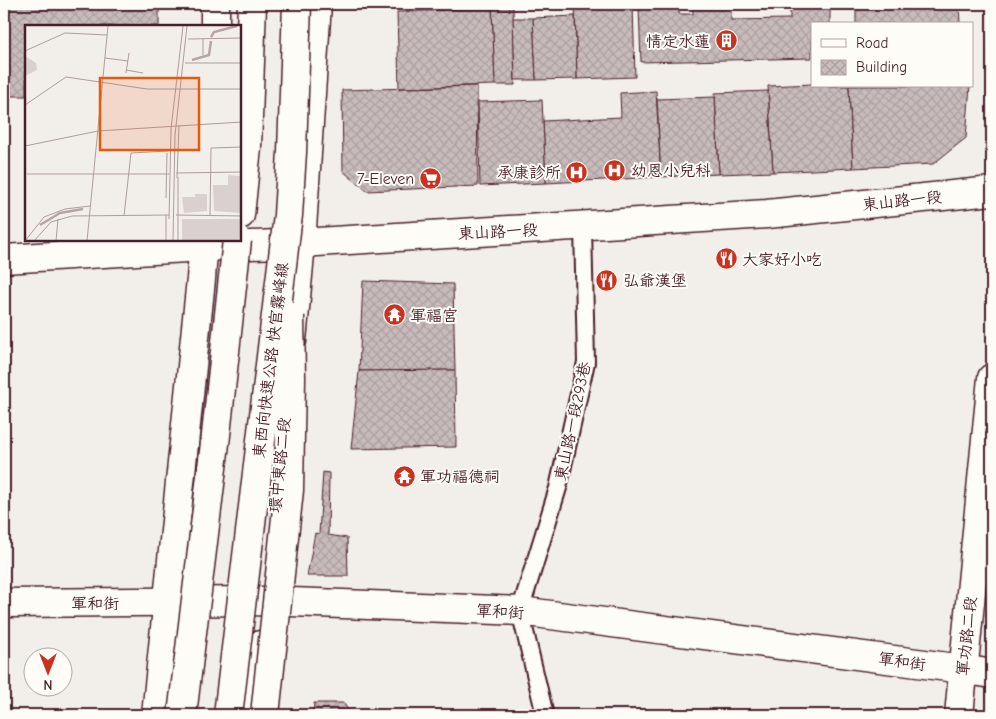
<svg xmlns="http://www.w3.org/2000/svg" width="996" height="719" font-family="'Comic Neue','LXGW WenKai TC',sans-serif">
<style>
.building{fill:url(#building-cross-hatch);stroke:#4a1f2b}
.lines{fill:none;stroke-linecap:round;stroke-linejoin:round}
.lane-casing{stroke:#4a1f2b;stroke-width:20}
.street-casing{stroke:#4a1f2b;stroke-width:31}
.secondary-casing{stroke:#4a1f2b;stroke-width:31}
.highway-casing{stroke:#4a1f2b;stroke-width:31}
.lane{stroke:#fdfcf7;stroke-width:16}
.street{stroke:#fdfcf7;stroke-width:28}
.secondary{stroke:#fdfcf7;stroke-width:28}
.highway{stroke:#fdfcf7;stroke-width:28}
.highway-bridge-casing{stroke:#4a1f2b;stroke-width:31;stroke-linecap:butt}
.highway-bridge{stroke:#fdfcf7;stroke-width:28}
.labels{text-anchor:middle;stroke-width:4;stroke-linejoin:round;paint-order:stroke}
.poi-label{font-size:16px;fill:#4a1f2b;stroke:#fdfcf7;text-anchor:start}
.street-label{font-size:16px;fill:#4a1f2b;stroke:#fdfcf7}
.inset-river{fill:none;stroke:#b7a5a6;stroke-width:2.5}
.inset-road{fill:none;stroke:#af9c9e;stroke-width:1}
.view{fill:#e8590c;fill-opacity:0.15;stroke:#e8590c;stroke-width:2.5}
.inset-edge{fill:none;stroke:#4a1f2b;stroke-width:2.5}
</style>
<defs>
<pattern id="building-cross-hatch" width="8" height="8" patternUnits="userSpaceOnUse" patternTransform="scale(1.25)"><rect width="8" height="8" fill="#c8bbbb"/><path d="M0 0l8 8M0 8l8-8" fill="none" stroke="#ada0a1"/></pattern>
</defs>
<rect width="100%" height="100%" fill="#f2efeb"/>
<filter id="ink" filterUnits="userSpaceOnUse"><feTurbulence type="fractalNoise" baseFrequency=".02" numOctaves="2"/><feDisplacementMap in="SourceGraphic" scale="10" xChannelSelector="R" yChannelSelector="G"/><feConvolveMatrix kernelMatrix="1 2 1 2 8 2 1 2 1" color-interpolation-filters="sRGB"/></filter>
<g filter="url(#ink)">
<g class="building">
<polygon points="4,4 159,4 159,26 26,26 26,96 4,96"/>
<polygon points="575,4 633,4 635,77 577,79"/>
<polygon points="790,4 830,4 830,24 812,24 812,58 641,62 639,8 679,7 679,14 693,14 693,7 731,6 731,20 790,19"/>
<polygon points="856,4 959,4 960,24 856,24"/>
<polygon points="513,7 515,85 495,85 492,8"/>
<polygon points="492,8 495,85 399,88 397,12"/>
<polygon points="575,16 577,79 536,80 533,18"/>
<polygon points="513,18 533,18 536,80 515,80"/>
<polygon points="812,84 812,86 849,86 853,168 773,172 768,86"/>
<polygon points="477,86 478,186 367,191 343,171 342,90"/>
<polygon points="849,86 970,86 966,138 933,164 853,168"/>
<polygon points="656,91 661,177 546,183 543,121 621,117 620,93"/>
<polygon points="768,91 773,172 719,174 715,93"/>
<polygon points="715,97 719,174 661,177 657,99"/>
<polygon points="542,100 546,183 480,186 478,102"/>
<polygon points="363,281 453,284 455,370 359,371"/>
<polygon points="455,370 456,447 351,449 359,371"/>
<polygon points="323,472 329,473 328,535 347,538 348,576 307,576 315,533 319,534"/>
<polygon points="314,703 344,703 350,715 313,715"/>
</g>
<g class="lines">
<defs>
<polyline id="lane" points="545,715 520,611 558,488 586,362 583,226"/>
<g id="street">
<polyline points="215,26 215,4"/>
<polyline points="292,341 301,243 317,4"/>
<polyline points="4,603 266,601 520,611 963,669 992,674"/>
<polyline points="156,715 201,279 204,240"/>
<polyline points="250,715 260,645"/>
</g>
<g id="secondary">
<polyline points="4,259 203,247 301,243 767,214 992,191"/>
<polyline points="959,715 992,378"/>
</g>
<polyline id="highway" points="240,215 247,147 252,4"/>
</defs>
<use href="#lane" class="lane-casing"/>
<use href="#street" class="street-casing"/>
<use href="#secondary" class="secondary-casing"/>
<use href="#highway" class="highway-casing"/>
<use href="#lane" class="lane"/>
<use href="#street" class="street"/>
<use href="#secondary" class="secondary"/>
<use href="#highway" class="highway"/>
<defs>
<g id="highway-bridge">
<polyline points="182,715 216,435 237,240"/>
<polyline points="228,715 288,215 292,152 297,4"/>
<polyline points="265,715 289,490 291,378 290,316"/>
</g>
</defs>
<use href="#highway-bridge" class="highway-bridge-casing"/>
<use href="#highway-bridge" class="highway-bridge"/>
</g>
</g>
<defs>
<symbol id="building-disc" viewBox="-11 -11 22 22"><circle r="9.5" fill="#c8321e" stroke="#fdfcf7"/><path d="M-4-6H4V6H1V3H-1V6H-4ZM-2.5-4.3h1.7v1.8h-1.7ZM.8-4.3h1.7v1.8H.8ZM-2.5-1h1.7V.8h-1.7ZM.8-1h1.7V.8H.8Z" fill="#fff"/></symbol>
<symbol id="hospital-disc" viewBox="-11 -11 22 22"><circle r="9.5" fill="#c8321e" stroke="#fdfcf7"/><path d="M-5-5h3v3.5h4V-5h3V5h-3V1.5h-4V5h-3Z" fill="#fff"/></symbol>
<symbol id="supermarket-disc" viewBox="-11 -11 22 22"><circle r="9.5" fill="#c8321e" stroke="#fdfcf7"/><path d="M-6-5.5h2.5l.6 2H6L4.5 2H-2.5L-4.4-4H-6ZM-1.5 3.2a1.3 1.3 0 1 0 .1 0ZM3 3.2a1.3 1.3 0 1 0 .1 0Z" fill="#fff"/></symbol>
<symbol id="restaurant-disc" viewBox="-11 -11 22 22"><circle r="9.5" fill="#c8321e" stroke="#fdfcf7"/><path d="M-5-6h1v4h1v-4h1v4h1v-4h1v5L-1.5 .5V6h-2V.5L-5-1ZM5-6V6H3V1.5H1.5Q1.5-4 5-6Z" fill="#fff"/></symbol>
<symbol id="temple-disc" viewBox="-11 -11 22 22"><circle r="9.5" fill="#c8321e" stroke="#fdfcf7"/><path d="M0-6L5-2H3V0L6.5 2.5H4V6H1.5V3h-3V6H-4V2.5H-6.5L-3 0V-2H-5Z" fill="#fff"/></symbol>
</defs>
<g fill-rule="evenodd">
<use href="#building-disc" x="714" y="28" width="25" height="25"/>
<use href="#hospital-disc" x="602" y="158" width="25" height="25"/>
<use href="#hospital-disc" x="564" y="160" width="25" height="25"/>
<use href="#supermarket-disc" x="418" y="166" width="25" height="25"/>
<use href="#restaurant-disc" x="714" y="246" width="25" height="25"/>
<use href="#restaurant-disc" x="594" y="268" width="25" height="25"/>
<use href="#temple-disc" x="382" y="302" width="25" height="25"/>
<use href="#temple-disc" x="392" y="464" width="25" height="25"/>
</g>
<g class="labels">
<g class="poi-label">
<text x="710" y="47" text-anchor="end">情定水蓮</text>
<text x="631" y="176">幼恩小兒科</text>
<text x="561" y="178" text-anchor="end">承康診所</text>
<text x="414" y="184" text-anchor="end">7-Eleven</text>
<text x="742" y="265">大家好小吃</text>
<text x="623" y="286">弘爺漢堡</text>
<text x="410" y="321">軍福宮</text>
<text x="420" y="482">軍功福德祠</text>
</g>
<g class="street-label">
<text transform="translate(902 200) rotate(-6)" y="6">東山路一段</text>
<text transform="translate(498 231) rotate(-3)" y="6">東山路一段</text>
<text transform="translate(270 360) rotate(-83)" y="6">東西向快速公路 快官霧峰線</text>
<text transform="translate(572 421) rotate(-78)" y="6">東山路一段293巷</text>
<text transform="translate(279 465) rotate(-84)" y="6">環中東路二段</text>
<text x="95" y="609">軍和街</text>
<text transform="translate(500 611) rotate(3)" y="6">軍和街</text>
<text transform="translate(966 636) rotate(-84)" y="6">軍功路二段</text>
<text transform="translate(902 661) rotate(8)" y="6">軍和街</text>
</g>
</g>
<g transform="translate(25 25)">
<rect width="216" height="216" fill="#f2efeb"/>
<path d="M 203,150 L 216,151 L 215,188 L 189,186 L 188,160 L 203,160 ZM 170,169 L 182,169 L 182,186 L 159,188 L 157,172 L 170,172 Z" fill="#d9d0cf"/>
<path d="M 0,31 L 11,38 L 12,45 L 0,51 ZM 157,194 L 216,194 L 215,216 L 157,216 Z" fill="#d9d0cf"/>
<path class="inset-river" d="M 186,12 L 189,7 L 212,1M 167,35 L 184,30 L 186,16M 15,200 L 35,188 L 58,184"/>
<path class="inset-road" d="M 163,14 L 217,13M 0,26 L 40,8 L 82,10M 178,30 L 178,14M 80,33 L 103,36M 160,38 L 217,38M 101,45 L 118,48M 101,48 L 104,28M 0,80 L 41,52 L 122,64 L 217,64M 0,121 L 73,106 L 217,97M 151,148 L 217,147M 2,149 L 144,149M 153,152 L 153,216M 152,153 L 154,100M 141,173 L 142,128M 151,190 L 217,191M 99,191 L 106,128 L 143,126M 185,191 L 186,123 L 217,122M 144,194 L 146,104 L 158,1M 0,216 L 19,192 L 40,184 L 65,181M 9,216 L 26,197 L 47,191 L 144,190M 31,216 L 33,194M 62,216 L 83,1M 141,216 L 141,190M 148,216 L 150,110 L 162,1"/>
<path class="view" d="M 75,53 L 174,53 L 174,125 L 75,125 Z"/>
<rect width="216" height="216" class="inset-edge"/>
</g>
<rect width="996" height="719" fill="none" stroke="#fdfcf7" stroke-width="20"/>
<rect x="10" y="10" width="976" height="699" fill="none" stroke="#4a1f2b" stroke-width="2" filter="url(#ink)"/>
<rect x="811" y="22" width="162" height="65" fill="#fdfcf7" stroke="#b5a4a5"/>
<rect x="821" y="39" width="25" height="8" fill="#fdfcf7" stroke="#b5a4a5"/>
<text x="856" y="48" font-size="15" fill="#4a1f2b">Road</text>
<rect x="821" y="60" width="25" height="15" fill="url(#building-cross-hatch)" stroke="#b5a4a5"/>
<text x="856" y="72" font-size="15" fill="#4a1f2b">Building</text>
<g transform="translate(48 672) rotate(180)"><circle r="24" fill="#fdfcf7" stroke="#b5a4a5"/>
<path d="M0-4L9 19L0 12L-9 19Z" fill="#c8321e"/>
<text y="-8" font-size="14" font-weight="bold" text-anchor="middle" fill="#4a1f2b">N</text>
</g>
</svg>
